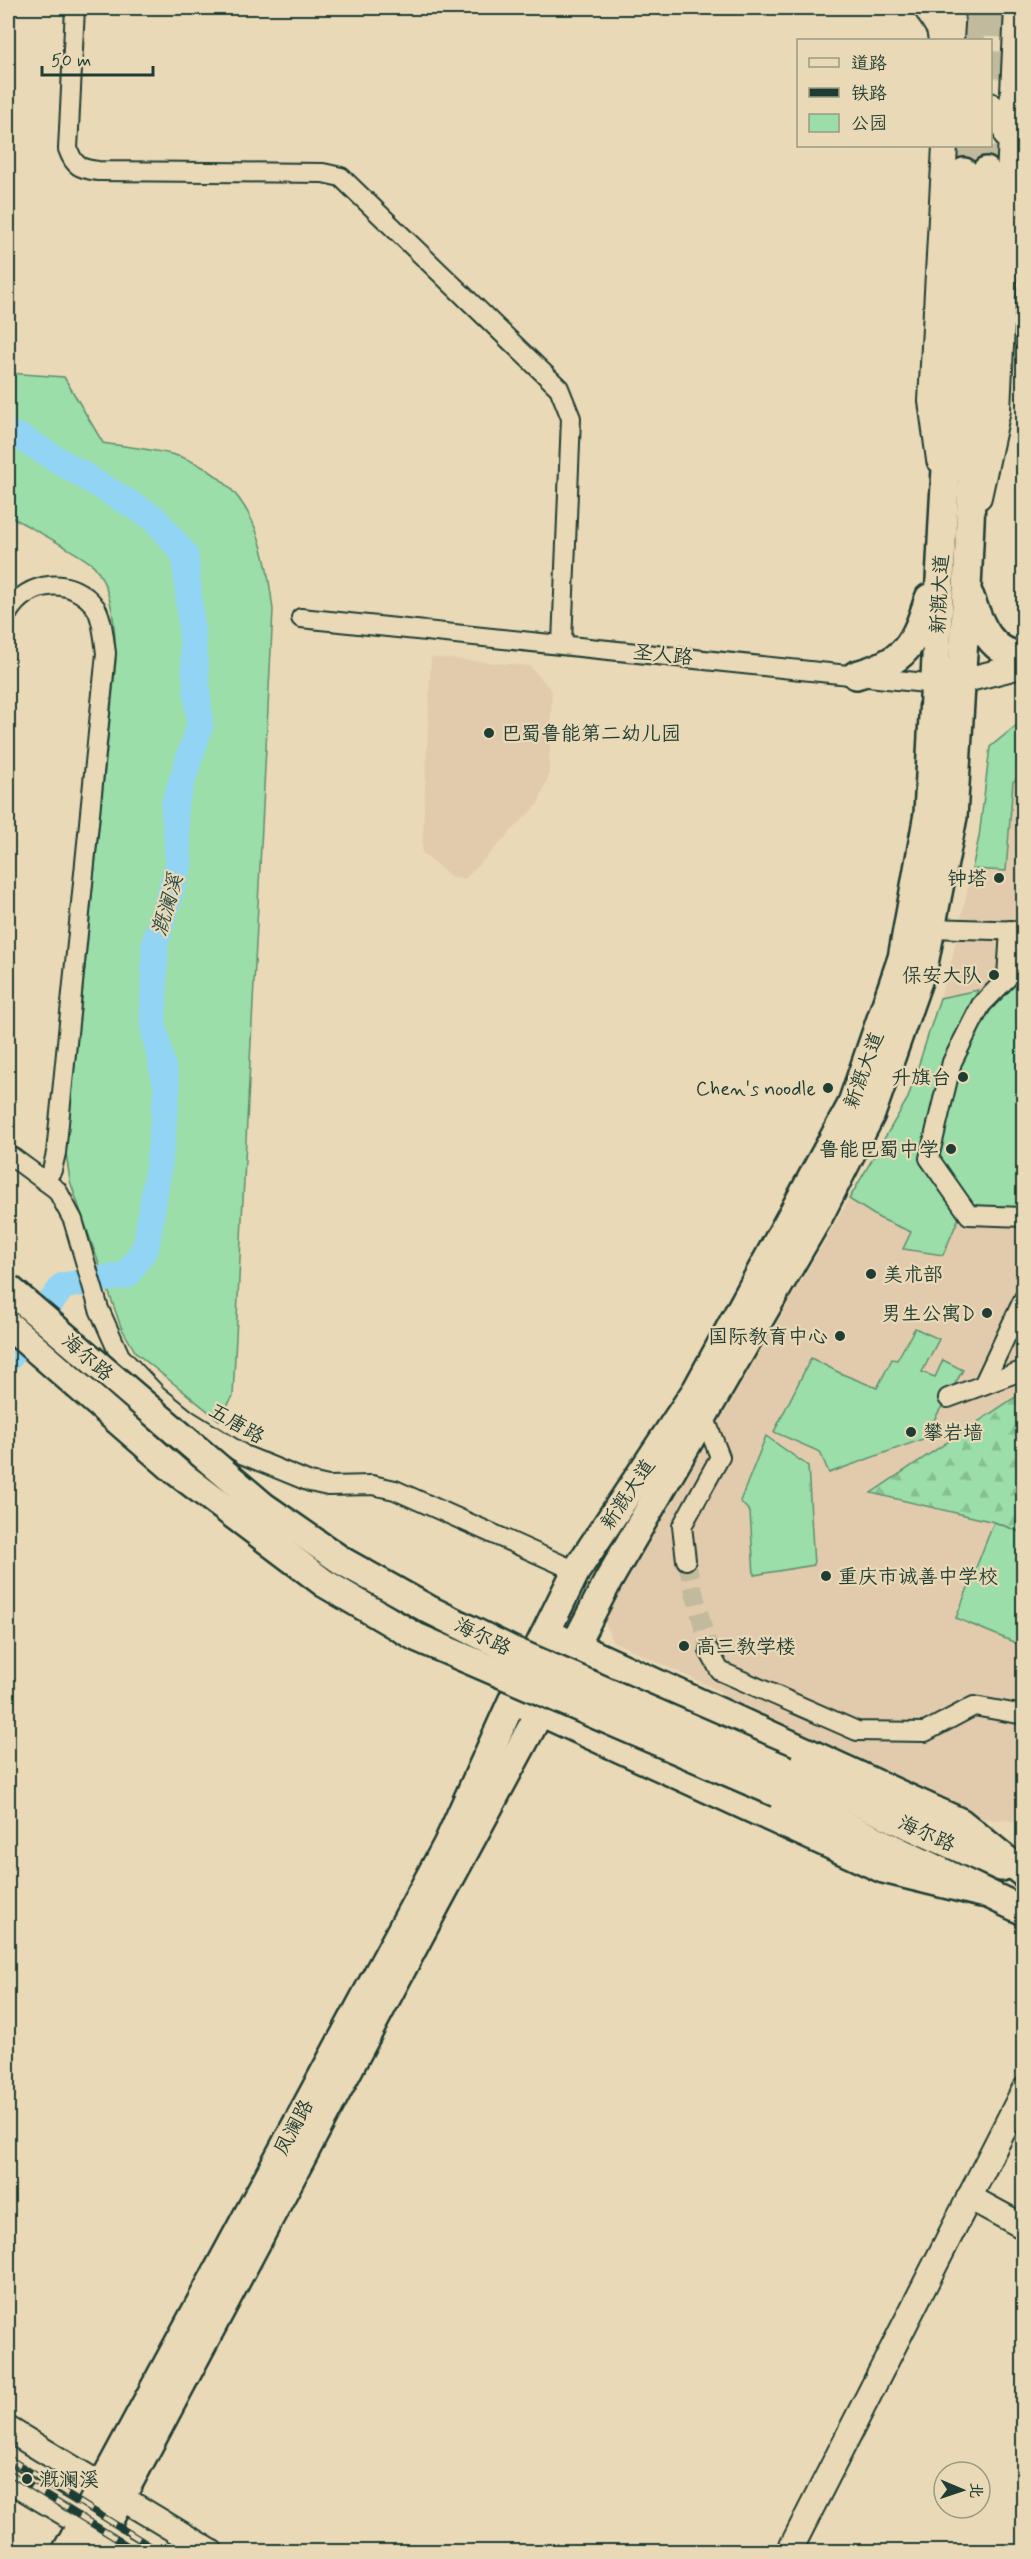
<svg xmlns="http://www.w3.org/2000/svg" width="1031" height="2559" font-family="Mynerve,'LXGW WenKai TC',sans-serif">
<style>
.built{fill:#e2cbac}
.forest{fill:url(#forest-firs);stroke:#5d8e6e;stroke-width:1.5}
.park{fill:#9bdea9;stroke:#5d8e6e;stroke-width:1.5}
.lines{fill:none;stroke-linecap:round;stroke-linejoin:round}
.river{stroke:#92d4f3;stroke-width:27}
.street-tunnel{stroke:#c1ba9c;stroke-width:18;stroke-dasharray:18 9;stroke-linecap:butt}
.primary-tunnel{stroke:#c1ba9c;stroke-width:27;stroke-dasharray:27 14;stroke-linecap:butt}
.street-casing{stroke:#1f3d34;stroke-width:22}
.secondary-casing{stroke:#1f3d34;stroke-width:28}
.primary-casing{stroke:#1f3d34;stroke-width:32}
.street{stroke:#ead9b6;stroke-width:18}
.secondary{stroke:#ead9b6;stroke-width:24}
.primary{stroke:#ead9b6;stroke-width:27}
.rail-casing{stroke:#1f3d34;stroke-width:7}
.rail{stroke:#ead9b6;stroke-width:4.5;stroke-dasharray:14;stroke-linecap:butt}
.primary-bridge-casing{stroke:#1f3d34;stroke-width:32;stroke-linecap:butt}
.primary-bridge{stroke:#ead9b6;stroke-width:27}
.poi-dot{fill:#1f3d34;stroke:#ead9b6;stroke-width:2}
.labels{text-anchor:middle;stroke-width:4.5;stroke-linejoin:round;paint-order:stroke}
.street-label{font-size:20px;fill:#1f3d34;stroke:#ead9b6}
.poi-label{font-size:20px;fill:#1f3d34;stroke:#ead9b6;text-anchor:end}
.water-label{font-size:21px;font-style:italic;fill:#2a4c47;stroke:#ead9b6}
</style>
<defs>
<pattern id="forest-firs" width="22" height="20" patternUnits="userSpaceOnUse" patternTransform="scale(1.5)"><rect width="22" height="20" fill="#9bdea9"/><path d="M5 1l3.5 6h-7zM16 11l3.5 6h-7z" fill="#85bf92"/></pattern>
</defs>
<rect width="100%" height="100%" fill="#ead9b6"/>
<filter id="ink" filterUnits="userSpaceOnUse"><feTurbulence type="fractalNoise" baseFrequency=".0167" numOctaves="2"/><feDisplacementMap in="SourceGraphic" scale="12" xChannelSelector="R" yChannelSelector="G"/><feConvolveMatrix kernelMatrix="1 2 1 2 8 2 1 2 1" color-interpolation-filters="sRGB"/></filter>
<g filter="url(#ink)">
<g class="built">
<polygon points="431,657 530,666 552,691 549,775 538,804 465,879 452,877 422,853"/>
<polygon points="1023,720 1023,1392 872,1493 994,1522 1023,1533 1023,1822 965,1817 748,1718 719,1691 612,1641 604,1619 908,1098 952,959 979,837 990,747"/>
</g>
<polygon class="forest" points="1023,1392 1023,1533 994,1522 871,1493"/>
<g class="park">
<path d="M 8,373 L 64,377 L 103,443 C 126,447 163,450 184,458 C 253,485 265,544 273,610 L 233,1396 L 219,1420 L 136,1353 L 121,1327 L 70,1181 L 66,1153 L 116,660 C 115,630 114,593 95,567 C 87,557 23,524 8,515 Z"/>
<polygon points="1023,720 1023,774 1013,782 1006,871 972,869 979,837 990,747"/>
<polygon points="1023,973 1023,1208 971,1208 940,1159 940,1135 954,1065 973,1035 999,999"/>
<polygon points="978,990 945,1062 920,1163 960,1215 943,1255 903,1249 911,1232 879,1218 849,1199 908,1098 940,998"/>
<polygon points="915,1328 939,1339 922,1372 935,1377 943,1360 963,1370 923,1439 829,1473 820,1452 774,1432 811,1358 842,1374 877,1388 892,1359 897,1360"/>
<polygon points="766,1436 808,1466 814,1565 754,1575 750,1512 740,1501"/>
<polygon points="994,1522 1023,1533 1023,1646 956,1618"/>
</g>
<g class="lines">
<polyline class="river" points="8,433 23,439 154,518 185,555 200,725 174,806 179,863 155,944 153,1025 167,1088 159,1164 146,1247 127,1275 63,1286 8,1359"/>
<polyline class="street-tunnel" points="686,1560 709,1651"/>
<g class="primary-tunnel">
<polyline points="971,40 973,8"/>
<polyline points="990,78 994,8"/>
<polyline points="986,171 987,146"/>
<polyline points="964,172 965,146"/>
</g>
<defs>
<g id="street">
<path d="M 75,8 L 68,149 C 74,166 80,169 98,171 L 323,173 L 341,177 L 559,388 L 571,418 L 562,643"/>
<path d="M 8,613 C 27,580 73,575 96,608 C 103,620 104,640 106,653 L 56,1153 L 52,1170 L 45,1181"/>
<polyline points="301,618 935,684"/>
<polyline points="931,928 1024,931"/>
<polyline points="1024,961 981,1005 952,1062 929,1158 969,1215 1024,1217"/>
<polyline points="1007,977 1010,930"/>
<polyline points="8,1154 57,1190 73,1220 99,1309 120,1356 157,1395 188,1420 244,1455 310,1482 328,1486 372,1485 395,1490 576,1571"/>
<polyline points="983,1385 1024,1298"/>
<polyline points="948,1398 1024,1370"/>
<polyline points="686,1560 682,1526 720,1457 704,1416"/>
<polyline points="709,1651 720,1671 857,1731 925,1732 974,1706 1024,1715"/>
</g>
<g id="secondary">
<polyline points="926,8 939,29 941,40"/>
<polyline points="951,40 953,8"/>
<path d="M 990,105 C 1002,112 1004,123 1007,136"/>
<polyline points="939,460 931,401 945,146"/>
<polyline points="979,497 998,410 1017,8"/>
<polyline points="944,683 962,681 1024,665"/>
<polyline points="969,2197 1024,2227"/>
<polyline points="8,2429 211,2552"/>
<polyline points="8,2479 130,2552"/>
<polyline points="789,2552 1024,2090"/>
</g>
<g id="primary">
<path d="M 970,597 C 979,623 991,655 1024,656"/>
<path d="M 856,675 C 907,661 914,645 929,598"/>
<polyline points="558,1638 960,1822 1024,1874"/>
<polyline points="525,1705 883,1869 981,1893"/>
<polyline points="787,1770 1001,1867"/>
<polyline points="777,1793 1024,1911"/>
<polyline points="66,2552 447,1845 513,1699 576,1571 697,1389 851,1106 902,958 928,814 944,502 964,172"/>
<polyline points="92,2552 438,1901 540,1712 608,1581 819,1216 871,1114 924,964 953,817 967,588 986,171"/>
</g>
</defs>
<use href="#street" class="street-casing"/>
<use href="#secondary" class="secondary-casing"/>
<use href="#primary" class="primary-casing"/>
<use href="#street" class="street"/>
<use href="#secondary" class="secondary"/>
<use href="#primary" class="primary"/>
<defs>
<g id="rail">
<polyline points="8,2458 160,2552"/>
<polyline points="8,2472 138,2552"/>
</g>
</defs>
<use href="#rail" class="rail-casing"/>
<use href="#rail" class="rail"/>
<defs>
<g id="primary-bridge">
<polyline points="8,1288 263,1506 342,1561 428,1609 513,1651 787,1770"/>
<polyline points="8,1325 177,1472 324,1583 416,1637 777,1793"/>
</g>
</defs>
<use href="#primary-bridge" class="primary-bridge-casing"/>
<use href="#primary-bridge" class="primary-bridge"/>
</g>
</g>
<g class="poi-dot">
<circle cx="489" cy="733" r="6"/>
<circle cx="999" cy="878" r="6"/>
<circle cx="994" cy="975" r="6"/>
<circle cx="963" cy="1077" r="6"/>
<circle cx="828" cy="1088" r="6"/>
<circle cx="951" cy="1149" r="6"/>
<circle cx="871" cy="1274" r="6"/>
<circle cx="987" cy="1313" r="6"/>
<circle cx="840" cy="1336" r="6"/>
<circle cx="911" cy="1432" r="6"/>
<circle cx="826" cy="1576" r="6"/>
<circle cx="684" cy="1646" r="6"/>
<circle cx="27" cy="2479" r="6"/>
</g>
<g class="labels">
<g class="street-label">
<text transform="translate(939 594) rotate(-87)" y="7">新溉大道</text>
<text transform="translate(663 654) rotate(6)" y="7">圣人路</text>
<text transform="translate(863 1070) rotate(-70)" y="7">新溉大道</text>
<text transform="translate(88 1357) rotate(41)" y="7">海尔路</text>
<text transform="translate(237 1423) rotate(30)" y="7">五唐路</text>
<text transform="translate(627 1494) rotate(-56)" y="7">新溉大道</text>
<text transform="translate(483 1636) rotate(26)" y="7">海尔路</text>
<text transform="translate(927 1833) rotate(24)" y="7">海尔路</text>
<text transform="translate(293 2127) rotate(-62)" y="7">凤澜路</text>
</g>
<g class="poi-label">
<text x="501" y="740" text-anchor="start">巴蜀鲁能第二幼儿园</text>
<text x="987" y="885">钟塔</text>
<text x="982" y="982">保安大队</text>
<text x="951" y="1084">升旗台</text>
<text x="816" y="1095">Chen's noodle</text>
<text x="939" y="1156">鲁能巴蜀中学</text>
<text x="883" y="1281" text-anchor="start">美术部</text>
<text x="975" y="1320">男生公寓D</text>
<text x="828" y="1343">国际教育中心</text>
<text x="923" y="1439" text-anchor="start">攀岩墙</text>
<text x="838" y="1583" text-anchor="start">重庆市诚善中学校</text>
<text x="696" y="1653" text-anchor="start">高三教学楼</text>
<text x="39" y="2486" text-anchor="start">溉澜溪</text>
</g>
<g class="water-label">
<text transform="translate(167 905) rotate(-74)" y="7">溉澜溪</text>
</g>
</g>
<rect width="1031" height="2559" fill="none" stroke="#ead9b6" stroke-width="30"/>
<rect x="15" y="15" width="1001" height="2529" fill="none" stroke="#1f3d34" stroke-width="2" filter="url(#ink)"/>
<rect x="797" y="39" width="195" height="108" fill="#ead9b6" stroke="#999b82" stroke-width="1.5"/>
<rect x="809" y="58" width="30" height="9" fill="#ead9b6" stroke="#999b82" stroke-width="1.5"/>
<text x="851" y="69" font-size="18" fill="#1f3d34">道路</text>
<rect x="809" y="88" width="30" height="9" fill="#1f3d34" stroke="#999b82" stroke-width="1.5"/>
<text x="851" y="99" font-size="18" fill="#1f3d34">铁路</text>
<rect x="809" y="114" width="30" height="18" fill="#9bdea9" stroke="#999b82" stroke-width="1.5"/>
<text x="851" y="129" font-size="18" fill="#1f3d34">公园</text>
<g transform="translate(962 2490) rotate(92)"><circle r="28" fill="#ead9b6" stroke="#999b82" stroke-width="1.5"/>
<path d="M0-4.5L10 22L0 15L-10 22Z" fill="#1f3d34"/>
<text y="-9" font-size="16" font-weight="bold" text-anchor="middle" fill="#1f3d34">北</text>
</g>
<path d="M42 66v9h111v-9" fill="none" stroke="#1f3d34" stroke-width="3"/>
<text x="51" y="66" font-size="18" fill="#1f3d34" stroke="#ead9b6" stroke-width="4.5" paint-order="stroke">50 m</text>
</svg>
